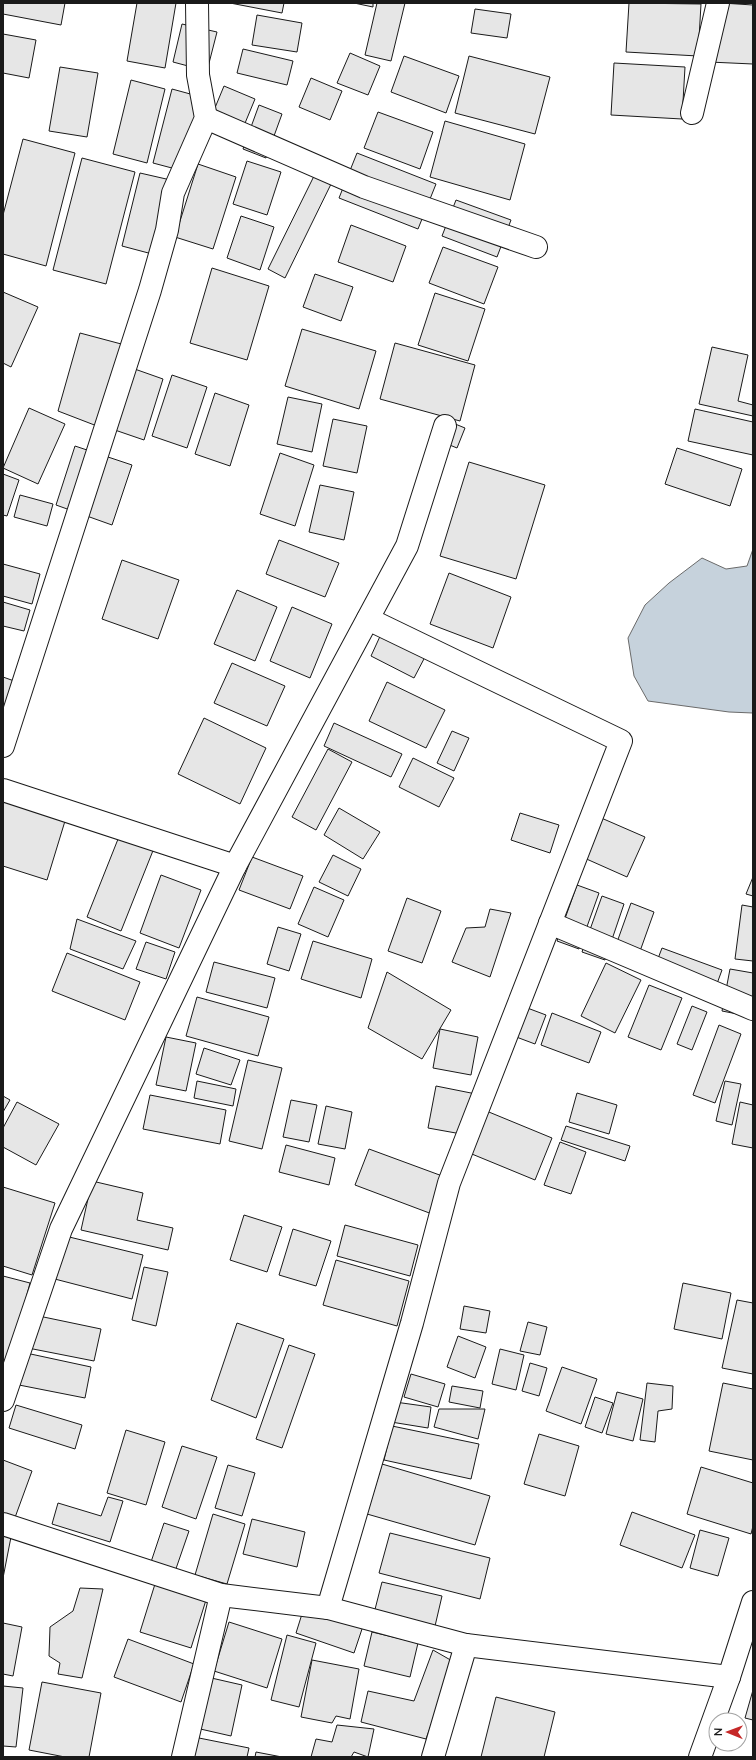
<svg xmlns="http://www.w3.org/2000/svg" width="756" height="1760" font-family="Lato,sans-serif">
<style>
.water{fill:#c6d2dc;stroke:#6a6a6a}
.building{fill:#e6e6e6;stroke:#1a1a1a}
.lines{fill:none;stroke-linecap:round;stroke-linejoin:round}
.minor-casing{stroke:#1a1a1a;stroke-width:24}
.minor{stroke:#fff;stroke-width:22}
</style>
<rect width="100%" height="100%" fill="#fff"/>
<polygon class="water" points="753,549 753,713 729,712 648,701 634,676 628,638 645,605 669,583 702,558 726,569 747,566"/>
<g class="building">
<polygon points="3,3 65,3 61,25 3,14"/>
<polygon points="137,3 176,3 165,68 127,61"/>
<polygon points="230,3 284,3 282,13"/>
<polygon points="354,3 373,3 373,7"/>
<polygon points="377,3 405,3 391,61 365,55"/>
<polygon points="629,3 701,4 698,56 626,52"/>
<polygon points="722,3 753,5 753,64 709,62"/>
<polygon points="475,9 511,14 507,38 471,33"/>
<polygon points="257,15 302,23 297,52 252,45"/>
<polygon points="182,24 217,32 207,71 173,62"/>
<polygon points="3,34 36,40 29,78 3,73"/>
<polygon points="243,49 293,61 287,85 237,73"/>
<polygon points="350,53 380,66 368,95 337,83"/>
<polygon points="404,56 459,76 446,113 391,92"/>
<polygon points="469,56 550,77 535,134 455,113"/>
<polygon points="614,63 685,67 682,119 611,115"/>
<polygon points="60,67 98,73 87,137 49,131"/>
<polygon points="311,78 342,91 330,120 299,107"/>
<polygon points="131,80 165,89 147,163 113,154"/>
<polygon points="224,86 255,99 243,128 212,115"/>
<polygon points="172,89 205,98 187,172 153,163"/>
<polygon points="259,105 282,114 266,158 243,149"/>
<polygon points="378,112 433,132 420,169 364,148"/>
<polygon points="445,121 525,144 510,200 430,177"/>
<polygon points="23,139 75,153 46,266 3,254 3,215"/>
<polygon points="357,153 436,184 418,229 339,198"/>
<polygon points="82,158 135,172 106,284 53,270"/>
<polygon points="247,161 281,172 267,215 233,204"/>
<polygon points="198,164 236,177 213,249 175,237"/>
<polygon points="316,172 333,180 285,278 268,269"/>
<polygon points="140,173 175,181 156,255 122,246"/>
<polygon points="456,200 511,220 497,257 442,236"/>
<polygon points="241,216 274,227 260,270 227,258"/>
<polygon points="351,225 406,246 393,282 338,262"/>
<polygon points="443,247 498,267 484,304 429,283"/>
<polygon points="212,268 269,286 247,360 190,343"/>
<polygon points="315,274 353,287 341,321 303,307"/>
<polygon points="3,292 38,307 11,367 3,363"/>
<polygon points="435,293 485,309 468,361 418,345"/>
<polygon points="302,329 376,351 359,409 285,386"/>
<polygon points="80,333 125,345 97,426 58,411"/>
<polygon points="395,343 475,365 460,421 380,399"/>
<polygon points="712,347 748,355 738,401 753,405 753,416 699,404"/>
<polygon points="129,367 163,379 144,440 109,428"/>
<polygon points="172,375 207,387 187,448 152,436"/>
<polygon points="215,393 249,405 230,466 195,454"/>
<polygon points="288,397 322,404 312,452 277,444"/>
<polygon points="29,408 65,424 38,484 3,468"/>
<polygon points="695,409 753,422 753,455 688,441"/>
<polygon points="438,417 465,428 457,448 430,437"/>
<polygon points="333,419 367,426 357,473 323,466"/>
<polygon points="75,446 132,465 112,525 56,505"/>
<polygon points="677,448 742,469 730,506 665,484"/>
<polygon points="280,453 314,465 295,526 260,514"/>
<polygon points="469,462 545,485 516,579 440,556"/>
<polygon points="3,474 19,480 7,516 3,515"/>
<polygon points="320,485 354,492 344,540 309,532"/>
<polygon points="20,495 53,504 47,526 14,517"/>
<polygon points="279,540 339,563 325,597 266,574"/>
<polygon points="122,560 179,580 158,639 102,619"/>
<polygon points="3,564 40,574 32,604 3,596"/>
<polygon points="449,573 511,597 493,648 430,624"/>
<polygon points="237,590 277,607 255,661 214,644"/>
<polygon points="3,602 30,610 24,631 3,626"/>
<polygon points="292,607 332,624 310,678 270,661"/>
<polygon points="382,632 426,655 414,678 371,656"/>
<polygon points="232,663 285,686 267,726 214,703"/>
<polygon points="3,677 17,682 3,720"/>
<polygon points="387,682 445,710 426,748 369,721"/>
<polygon points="204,718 266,748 240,804 178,774"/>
<polygon points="334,723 402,754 391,777 324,746"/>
<polygon points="452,731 469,738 454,771 437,763"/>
<polygon points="328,749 352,762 316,830 292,817"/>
<polygon points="413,758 454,778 439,807 399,787"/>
<polygon points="3,801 65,821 47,880 3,866"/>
<polygon points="339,808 380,832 363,859 324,835"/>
<polygon points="520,813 559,825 550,853 511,840"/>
<polygon points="599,817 645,837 627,877 582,857"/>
<polygon points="126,819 160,833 121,931 87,917"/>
<polygon points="333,855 361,869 348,896 319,882"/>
<polygon points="252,857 303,876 290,909 239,890"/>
<polygon points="161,875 201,890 179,948 140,933"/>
<polygon points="753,877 753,896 746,894"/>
<polygon points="577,885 599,893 579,949 557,941"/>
<polygon points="314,887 344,900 328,937 298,924"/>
<polygon points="602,896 624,904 605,960 582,952"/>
<polygon points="407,898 441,911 422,963 388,951"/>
<polygon points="631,903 654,912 634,968 611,959"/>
<polygon points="742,905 753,907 753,961 735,959"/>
<polygon points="490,909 511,913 490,977 452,962 466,928 485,927"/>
<polygon points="77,919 136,941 123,969 70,949"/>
<polygon points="278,927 301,934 289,971 267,964"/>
<polygon points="313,941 372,959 361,998 301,979"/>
<polygon points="146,942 175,952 166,979 136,969"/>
<polygon points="662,948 722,970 711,1000 651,977"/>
<polygon points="67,953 140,982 125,1020 52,991"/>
<polygon points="214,962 275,978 267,1008 206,992"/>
<polygon points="606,963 641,980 615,1033 581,1016"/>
<polygon points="730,969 753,973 753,1017 722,1011"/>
<polygon points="387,972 451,1010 422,1059 368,1028"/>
<polygon points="649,985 682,998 661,1050 628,1037"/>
<polygon points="197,997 269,1017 258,1056 186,1036"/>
<polygon points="522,1006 546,1015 535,1044 511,1035"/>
<polygon points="692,1006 707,1012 692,1050 677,1044"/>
<polygon points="552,1013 601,1032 589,1063 541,1045"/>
<polygon points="719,1025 741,1034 715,1103 693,1095"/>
<polygon points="440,1029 478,1037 471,1075 433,1068"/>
<polygon points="166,1037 196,1043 186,1091 156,1085"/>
<polygon points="204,1048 240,1060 231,1085 196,1074"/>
<polygon points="248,1060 282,1068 262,1149 229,1141"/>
<polygon points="197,1081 236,1089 233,1106 194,1098"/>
<polygon points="725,1081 741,1084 732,1125 716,1121"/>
<polygon points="436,1086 476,1094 467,1135 428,1128"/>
<polygon points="577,1093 617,1105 609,1134 569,1122"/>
<polygon points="150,1095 226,1110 220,1144 143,1129"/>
<polygon points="3,1096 10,1100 3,1112"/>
<polygon points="291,1100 317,1105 309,1142 283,1137"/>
<polygon points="17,1102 59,1124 36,1165 3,1147 3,1128"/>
<polygon points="740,1102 753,1105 753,1148 732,1144"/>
<polygon points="326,1106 352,1112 345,1149 318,1144"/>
<polygon points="484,1110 552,1138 535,1180 467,1152"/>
<polygon points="566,1126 630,1146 625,1161 561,1140"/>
<polygon points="560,1142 586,1152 571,1194 544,1185"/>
<polygon points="286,1145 335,1158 329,1185 279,1172"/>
<polygon points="369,1149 445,1177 432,1214 355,1185"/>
<polygon points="92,1181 143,1193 137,1220 173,1228 168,1250 81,1230"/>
<polygon points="3,1187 55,1203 32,1275 3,1266"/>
<polygon points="244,1215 282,1227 267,1272 230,1260"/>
<polygon points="345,1225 418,1245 410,1276 337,1256"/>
<polygon points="293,1229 331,1241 316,1286 279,1275"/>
<polygon points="57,1234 143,1255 132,1299 47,1277"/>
<polygon points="336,1260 409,1281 397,1326 323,1305"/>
<polygon points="144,1267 168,1272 156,1326 132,1320"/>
<polygon points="3,1276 30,1283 6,1374 3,1373"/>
<polygon points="683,1283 731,1293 722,1339 674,1329"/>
<polygon points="737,1300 753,1303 753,1374 722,1368"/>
<polygon points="464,1306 490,1311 486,1333 460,1329"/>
<polygon points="34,1315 101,1329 94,1361 28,1348"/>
<polygon points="528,1322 547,1327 540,1355 520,1351"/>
<polygon points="237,1323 284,1339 256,1418 211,1400"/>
<polygon points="458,1336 486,1347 475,1378 447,1367"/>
<polygon points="289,1345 315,1354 282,1448 256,1439"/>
<polygon points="500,1349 524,1355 516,1390 492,1384"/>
<polygon points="26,1353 91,1367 85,1398 19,1385"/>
<polygon points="530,1363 547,1368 539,1396 522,1391"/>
<polygon points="562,1367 597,1379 581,1424 546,1411"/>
<polygon points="411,1374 445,1384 438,1407 404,1397"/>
<polygon points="647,1383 673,1386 672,1409 658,1411 655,1442 640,1440"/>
<polygon points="723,1383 753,1389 753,1460 709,1451"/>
<polygon points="452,1386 483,1391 480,1408 449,1402"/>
<polygon points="617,1392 643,1399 633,1441 606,1434"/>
<polygon points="595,1397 613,1403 602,1433 585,1427"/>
<polygon points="395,1402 431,1407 428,1428 391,1422"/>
<polygon points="16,1405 82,1425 75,1449 9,1428"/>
<polygon points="439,1409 485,1409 478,1439 434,1427"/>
<polygon points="392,1426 479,1444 471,1479 384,1460"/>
<polygon points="126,1430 165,1442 146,1505 107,1493"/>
<polygon points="539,1434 579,1446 565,1496 524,1484"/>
<polygon points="182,1446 217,1457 196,1519 162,1507"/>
<polygon points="3,1460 32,1471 13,1523 3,1520"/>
<polygon points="382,1464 490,1496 475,1545 367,1514"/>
<polygon points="228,1465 255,1473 242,1516 215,1508"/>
<polygon points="701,1467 753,1483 753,1526 751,1534 687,1514"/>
<polygon points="108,1497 123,1501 110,1542 52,1524 58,1503 101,1516"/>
<polygon points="632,1512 695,1535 682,1568 620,1545"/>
<polygon points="213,1514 245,1524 227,1584 195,1575"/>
<polygon points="252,1519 305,1532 297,1567 243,1554"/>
<polygon points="164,1523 189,1531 170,1586 146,1577"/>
<polygon points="700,1530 729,1538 718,1576 690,1568"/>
<polygon points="390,1533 490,1558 480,1599 379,1573"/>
<polygon points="3,1536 11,1537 3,1578"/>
<polygon points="382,1582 442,1596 432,1639 371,1625"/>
<polygon points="155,1584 206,1600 191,1648 140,1632"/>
<polygon points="80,1588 103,1589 82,1678 58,1674 60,1663 49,1656 50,1627 73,1611"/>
<polygon points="307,1598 366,1617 354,1653 296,1633"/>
<polygon points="229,1622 282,1639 267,1688 214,1671"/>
<polygon points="3,1623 22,1627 13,1676 3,1674"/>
<polygon points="372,1632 418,1643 410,1677 364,1666"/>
<polygon points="287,1635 316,1643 299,1707 271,1700"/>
<polygon points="128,1639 194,1664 181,1702 114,1677"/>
<polygon points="433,1650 454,1662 426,1739 361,1722 368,1691 414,1701"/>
<polygon points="312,1660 359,1669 350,1719 336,1716 332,1723 301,1717"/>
<polygon points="207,1677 242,1685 231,1736 196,1728"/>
<polygon points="42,1682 101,1693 89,1757 65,1757 29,1750"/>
<polygon points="3,1686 23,1688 16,1747 3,1746"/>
<polygon points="753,1690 753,1720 745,1718"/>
<polygon points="496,1697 555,1712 544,1757 481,1757"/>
<polygon points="337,1725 374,1729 368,1757 354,1752 351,1757 311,1757 316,1739 332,1742"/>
<polygon points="194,1737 249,1748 247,1757 190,1757"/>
<polygon points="256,1752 282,1757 255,1757"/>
</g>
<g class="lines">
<defs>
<g id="minor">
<polyline points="692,113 718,3"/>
<polyline points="206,118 364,187 536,247"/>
<polyline points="368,619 621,741 449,1183 412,1323 328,1608 466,1645"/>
<polyline points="3,746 150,290 167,230 173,193 206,118 198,75 197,3"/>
<polyline points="3,790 235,866"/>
<polyline points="550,923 753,1009"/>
<polyline points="3,1400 61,1229 235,866 407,546 445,426"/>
<polyline points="3,1524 221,1595 328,1608"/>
<polyline points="183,1757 221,1595"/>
<polyline points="433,1757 466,1645 729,1677"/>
<polyline points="700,1757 729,1677 753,1602"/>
</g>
</defs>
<use href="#minor" class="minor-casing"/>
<use href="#minor" class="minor"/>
</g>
<rect width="756" height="1760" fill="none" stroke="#1a1a1a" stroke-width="8"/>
<g transform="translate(728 1732) rotate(271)"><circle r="19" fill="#ffffff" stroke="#a3a3a3"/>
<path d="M0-3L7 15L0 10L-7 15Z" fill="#c62828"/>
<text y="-6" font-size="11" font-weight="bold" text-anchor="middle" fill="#1a1a1a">N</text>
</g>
</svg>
